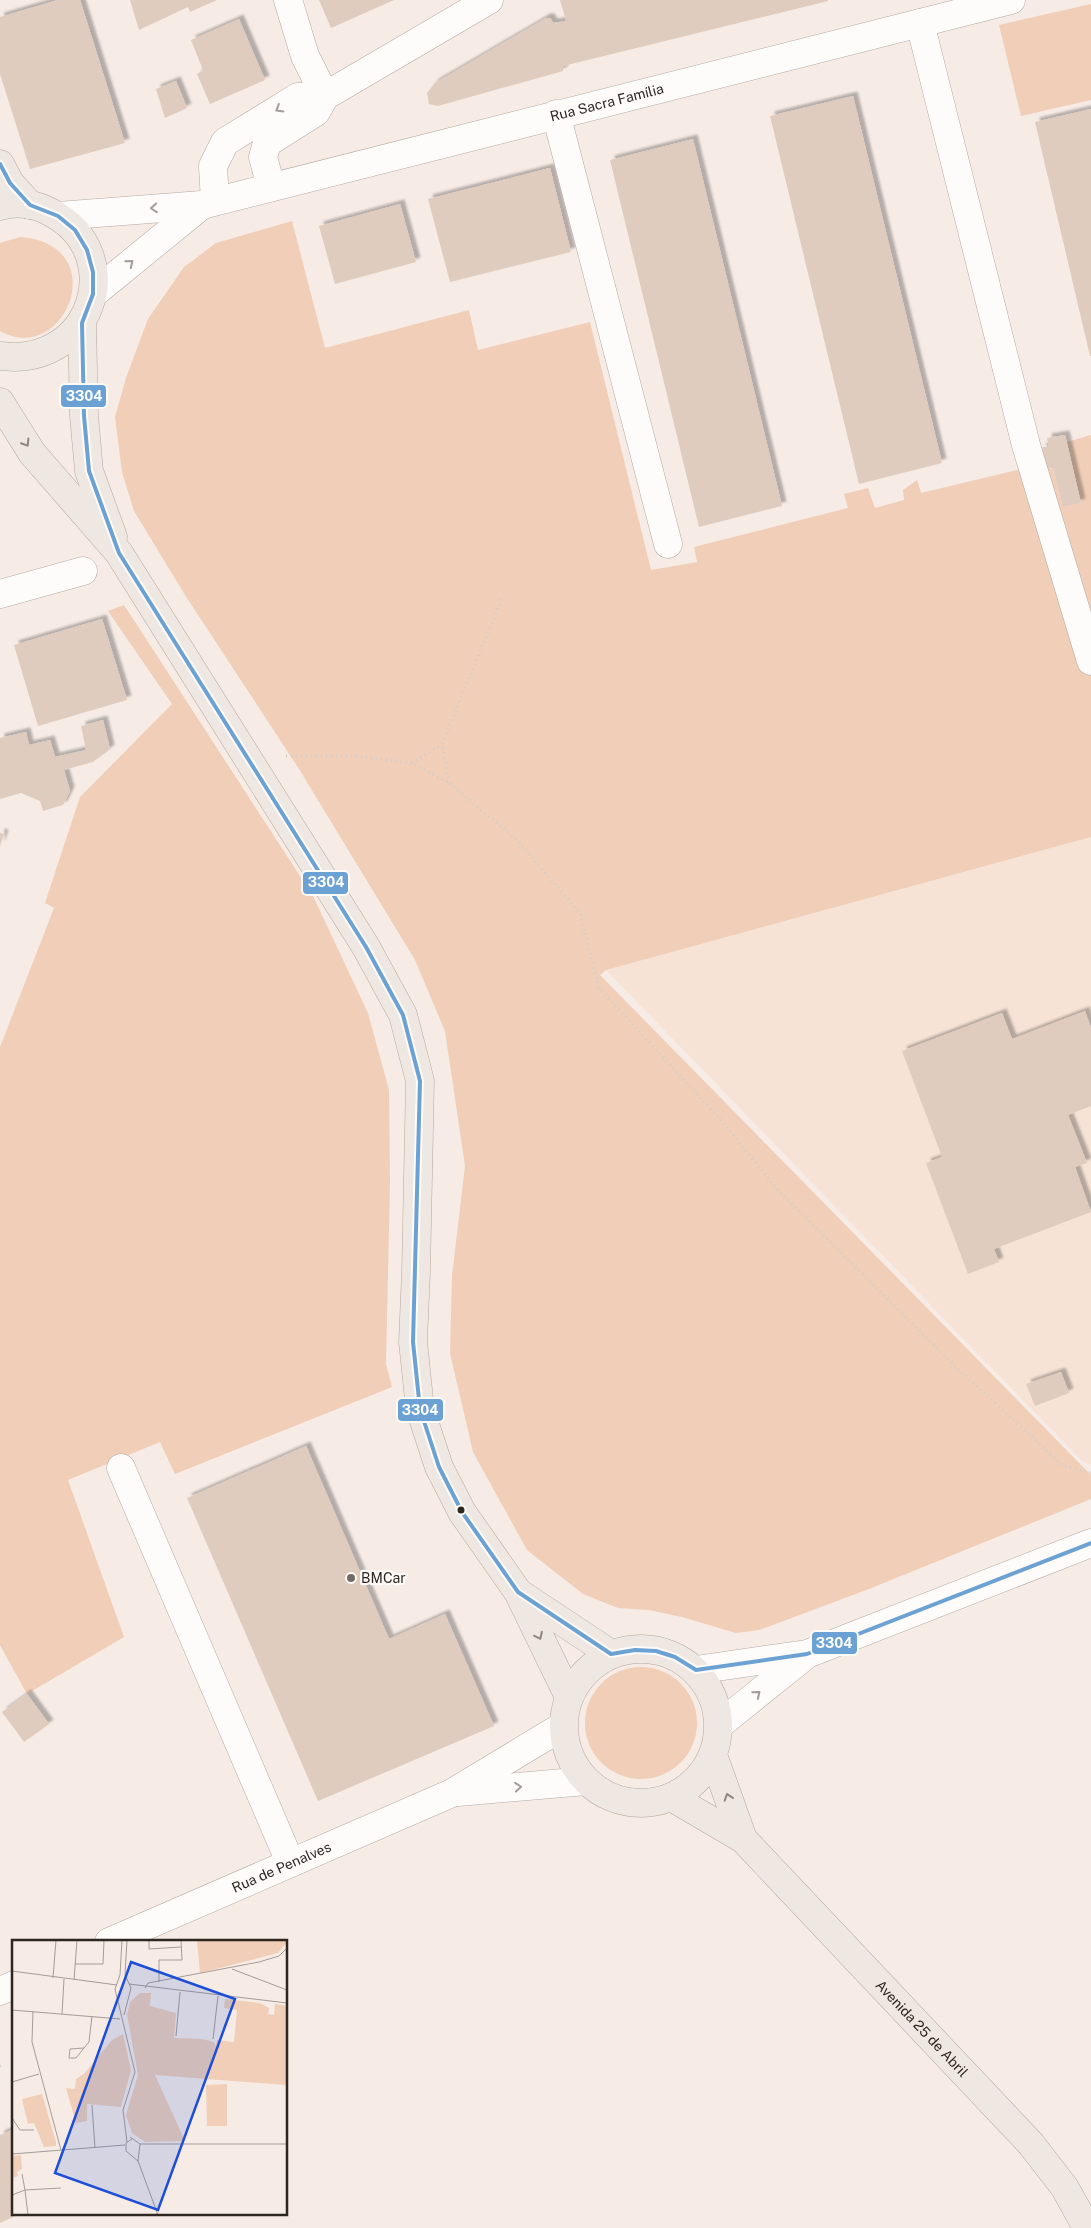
<svg xmlns="http://www.w3.org/2000/svg" width="1091" height="2228" font-family="'Public Sans',sans-serif">
<style>
.built{fill:#f6e3d6}
.green{fill:#f0ceb7}
.building{fill:#dfccbe;filter:url(#shadow)}
.lines{fill:none;stroke-linecap:round;stroke-linejoin:round}
.minor-casing{stroke:#b2aaa4;stroke-width:29}
.major-casing{stroke:#b6a89f;stroke-width:29}
.path{stroke:#d2ceca;stroke-width:3;stroke-dasharray:1 4;stroke-linecap:butt}
.minor{stroke:#fefcfb;stroke-width:28}
.major{stroke:#eee7e2;stroke-width:28}
.bus-1-casing{stroke:#fffbf8;stroke-width:8}
.bus-1{stroke:#6ca2d3;stroke-width:4}
.oneway{stroke:#a09c99}
.oneway2{stroke:#8e8682}
.bus-dot{fill:#2d2621;stroke:#fffbf8;stroke-width:2}
.poi-dot{fill:#736b66;stroke:#fffbf8;stroke-width:2}
.labels{text-anchor:middle;stroke-width:4.5;stroke-linejoin:round;paint-order:stroke}
.street-label{font-size:14px;fill:#2d2621;stroke:#fffbf8}
.poi-label{font-size:14px;fill:#2d2621;stroke:#fffbf8;text-anchor:start}
.inset-road{fill:none;stroke:#a69c97;stroke-width:1}
.view{fill:#1d4ed8;fill-opacity:0.15;stroke:#1d4ed8;stroke-width:2.5}
.inset-edge{fill:none;stroke:#2d2621;stroke-width:2.5}
.line-badge{stroke:#fffbf8;stroke-width:2}
.badge-label{font-size:14px;text-anchor:middle;font-weight:bold;fill:#fff}
</style>
<defs>
<filter id="shadow"><feDropShadow dx="4.5" dy="-4.5" stdDeviation="1" flood-color="#0004"/></filter>
</defs>
<rect width="100%" height="100%" fill="#f6ebe5"/>
<polygon class="built" points="1091,837 1091,1465 1082,1461 606,970"/>
<g class="green">
<polygon points="1091,4 1091,100 1021,116 999,25"/>
<polygon points="292,221 325,348 469,310 478,350 590,322 651,570 697,562 694,547 848,508 844,494 868,488 875,508 904,500 903,490 917,480 921,493 1046,463 1047,469 1053,468 1063,507 1081,503 1067,442 1091,435 1091,837 606,970 600,975 1091,1475 1091,1499 869,1589 759,1630 736,1633 682,1617 649,1610 618,1608 583,1594 527,1550 473,1452 450,1353 452,1276 465,1166 445,1031 415,960 299,769 185,595 134,511 122,472 115,417 126,378 148,319 184,267 216,243"/>
<path d="M 20,237 C 115,244 65,368 0,331 L 0,243 Z"/>
<polygon points="124,605 313,896 368,1013 389,1090 390,1184 386,1364 392,1387 175,1474 160,1442 68,1480 124,1637 27,1694 0,1645 0,1047 54,908 45,903 80,797 172,704 108,611"/>
<circle cx="641" cy="1723" r="56"/>
</g>
<g class="building">
<polygon points="58,0 80,0 125,143 30,169 0,74 0,17"/>
<polygon points="130,0 217,0 190,12 188,7 139,30"/>
<polygon points="319,0 394,0 331,28"/>
<polygon points="560,0 828,0 828,1 563,66 563,71 438,106 429,104 427,93 435,83 546,18 550,18 553,23 566,21"/>
<polygon points="239,19 265,80 210,104 197,74 203,70 191,40"/>
<polygon points="176,81 187,108 165,118 156,89"/>
<polygon points="853,96 942,463 859,484 770,116"/>
<polygon points="1091,109 1091,356 1090,356 1035,122"/>
<polygon points="693,139 782,506 699,527 610,160"/>
<polygon points="550,168 571,252 450,282 428,199"/>
<polygon points="400,204 416,262 335,284 319,226"/>
<polygon points="1065,435 1081,503 1063,507 1053,468 1047,469 1042,447 1049,447 1047,438"/>
<polygon points="102,619 127,700 38,726 14,645"/>
<polygon points="103,720 110,749 93,762 64,770 70,791 63,805 43,811 40,801 21,793 0,799 0,738 26,732 29,745 50,740 55,757 86,750 81,726"/>
<polygon points="0,833 4,834 0,846"/>
<polygon points="1085,1011 1091,1028 1091,1106 1068,1115 1087,1163 1075,1167 1091,1212 994,1249 999,1262 968,1274 926,1163 942,1157 902,1051 1002,1013 1012,1039"/>
<polygon points="1061,1372 1069,1393 1035,1406 1026,1384"/>
<polygon points="306,1446 389,1639 445,1614 494,1726 318,1801 187,1498"/>
<polygon points="27,1694 49,1724 24,1742 2,1712"/>
<polygon points="14,2129 14,2214 20,2214 0,2223 0,2135"/>
</g>
<g class="lines">
<defs>
<g id="minor">
<polyline points="288,0 305,56 325,96"/>
<polyline points="920,23 1026,445 1091,661"/>
<polyline points="556,114 668,544"/>
<polyline points="271,187 263,157 267,143 316,112 325,96"/>
<polyline points="215,201 213,166 225,142 298,97 325,96 489,0"/>
<path id="s1" d="M 58,216 L 202,205 L 1011,0"/>
<polyline points="93,294 202,205"/>
<polyline points="0,594 83,571"/>
<polyline points="121,1468 290,1862"/>
<polyline points="696,1670 807,1654 1091,1543"/>
<polyline points="719,1725 806,1655"/>
<polyline points="458,1792 586,1781"/>
<path id="s2" d="M 109,1942 L 452,1793 L 563,1726"/>
<polyline points="0,1991 14,1985"/>
</g>
<g id="major">
<polyline points="0,164 10,183 30,205"/>
<path d="M 0,206 C 17,201 37,204 52,213 C 129,255 92,368 0,356"/>
<polyline points="82,323 84,416 89,471 113,537"/>
<polyline points="0,402 32,453 119,553 366,947 403,1015 420,1081 416,1272 413,1342 420,1409 439,1467 462,1512 518,1592 569,1697"/>
<polyline points="519,1593 611,1654"/>
<circle cx="641" cy="1726" r="77"/>
<polyline points="713,1755 743,1839"/>
<path id="s3" d="M 671,1797 L 743,1839 L 1031,2144 L 1065,2188 L 1087,2228"/>
</g>
</defs>
<use href="#minor" class="minor-casing"/>
<use href="#major" class="major-casing"/>
<g class="path">
<polyline points="286,756 353,756 412,763 449,783 516,839 580,913 599,988 721,1120 776,1188 954,1365 1062,1465 1091,1473"/>
<polyline points="412,763 442,744"/>
<polyline points="449,783 442,744 502,598"/>
<polyline points="0,2066 4,2064"/>
</g>
<use href="#minor" class="minor"/>
<use href="#major" class="major"/>
<defs>
<polyline id="bus-1" points="0,164 10,183 30,205 58,216 75,230 87,250 93,272 93,294 82,323 84,416 89,471 119,553 366,947 403,1015 420,1081 413,1342 420,1409 439,1467 462,1512 518,1592 611,1654 635,1650 656,1651 675,1657 696,1670 807,1654 1091,1543"/>
</defs>
<use href="#bus-1" class="bus-1-casing"/>
<use href="#bus-1" class="bus-1"/>
</g>
<defs><path id="oneway-chevron" d="M-2-3.5L2.5 0L-2 3.5" fill="none" stroke-width="1.6" stroke-linecap="round" stroke-linejoin="round" transform="scale(1.25)"/></defs>
<g class="oneway">
<use href="#oneway-chevron" transform="translate(279 109) rotate(149)"/>
<use href="#oneway-chevron" transform="translate(154 208) rotate(176)"/>
<use href="#oneway-chevron" transform="translate(130 263) rotate(-39)"/>
<use href="#oneway-chevron" transform="translate(757 1694) rotate(-39)"/>
<use href="#oneway-chevron" transform="translate(518 1787) rotate(-5)"/>
</g>
<g class="oneway2">
<use href="#oneway-chevron" transform="translate(26 443) rotate(58)"/>
<use href="#oneway-chevron" transform="translate(539 1636) rotate(64)"/>
<use href="#oneway-chevron" transform="translate(728 1797) rotate(-109)"/>
</g>
<circle class="bus-dot" cx="461" cy="1510" r="4.5"/>
<circle class="poi-dot" cx="351" cy="1578" r="5"/>
<g class="labels">
<g class="street-label">
<text dy="5" stroke="none"><textPath href="#s1" startOffset="562">Rua Sacra Família</textPath></text>
<text dy="5" stroke="none"><textPath href="#s2" startOffset="188">Rua de Penalves</textPath></text>
<text dy="5" stroke="none"><textPath href="#s3" startOffset="344">Avenida 25 de Abril</textPath></text>
</g>
<g class="poi-label">
<text x="361" y="1583">BMCar</text>
</g>
</g>
<g transform="translate(12 1940)">
<rect width="275" height="275" fill="#f6ebe5"/>
<path d="M 185,0 L 275,0 L 275,2 L 266,13 L 188,33 ZM 128,53 L 139,53 L 138,66 L 164,73 L 162,98 L 190,99 L 202,102 L 204,107 L 205,100 L 222,102 L 225,70 L 212,68 L 213,59 L 248,63 L 257,68 L 256,74 L 262,75 L 263,64 L 275,66 L 275,145 L 143,135 L 173,201 L 133,202 L 120,193 L 114,175 L 126,135 L 115,75 L 118,62 ZM 111,94 L 119,130 L 109,167 L 75,164 L 75,181 L 64,183 L 54,148 L 63,149 L 64,139 L 72,134 L 100,100 ZM 215,144 L 215,186 L 195,186 L 194,145 ZM 30,154 L 44,202 L 44,206 L 32,207 L 22,183 L 16,184 L 10,159 ZM 9,215 L 10,229 L 5,232 L 6,236 L 0,238 L 0,216 Z" fill="#f0ceb7"/>
<path class="inset-road" d="M 110,0 L 108,35 L 103,49 L 123,132 L 111,170 L 115,202M 137,0 L 137,9 L 169,7M 63,24 L 91,24 L 92,0M 220,29 L 275,50M 0,31 L 105,45M 41,38 L 44,0M 62,40 L 65,0M 147,42 L 147,20 L 170,20 L 169,0M 117,44 L 275,63M 133,48 L 136,43 L 247,22 L 267,16 L 275,8M 0,70 L 108,79M 21,71 L 20,102 L 49,210M 50,74 L 52,39M 112,75 L 119,48 L 113,35 L 115,0M 164,96 L 168,52M 201,99 L 206,56M 72,108 L 58,109 L 57,118 L 64,118 L 72,108 L 77,102 L 80,76M 0,142 L 27,134M 80,165 L 83,208M 0,178 L 8,190 L 22,190M 118,197 L 128,204 L 126,221M 120,199 L 114,203 L 114,211 L 126,221 L 146,275M 128,204 L 275,204M 0,214 L 113,205M 10,234 L 13,250 L 49,248M 0,255 L 13,250 L 16,275"/>
<path class="view" d="M 119,22 L 223,59 L 146,270 L 43,233 Z"/>
<rect width="275" height="275" class="inset-edge"/>
</g>
<g class="line-badge">
<rect x="60" y="384" width="47" height="24" rx="5" fill="#6ca2d3"/>
<rect x="302" y="871" width="47" height="24" rx="5" fill="#6ca2d3"/>
<rect x="397" y="1398" width="47" height="24" rx="5" fill="#6ca2d3"/>
<rect x="811" y="1631" width="47" height="24" rx="5" fill="#6ca2d3"/>
</g>
<g class="badge-label">
<text x="84" y="401">3304</text>
<text x="326" y="887">3304</text>
<text x="420" y="1415">3304</text>
<text x="834" y="1648">3304</text>
</g>
</svg>
